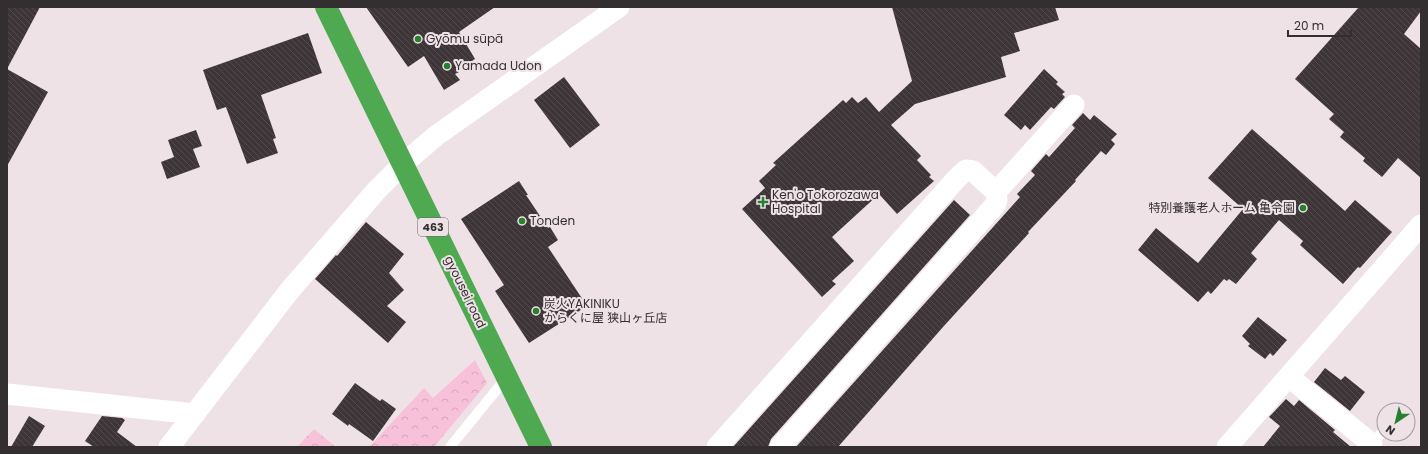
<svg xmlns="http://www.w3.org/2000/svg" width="1428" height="454" font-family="Poppins,'Noto Sans JP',sans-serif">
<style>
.park{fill:url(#park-crowns)}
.building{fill:url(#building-back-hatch)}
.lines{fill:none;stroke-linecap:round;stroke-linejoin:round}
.lane{stroke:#fff;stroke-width:10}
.street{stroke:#fff;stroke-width:21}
.highway{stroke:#4fa951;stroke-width:22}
.poi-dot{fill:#287f2d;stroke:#eee2e7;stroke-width:1.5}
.labels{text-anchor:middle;stroke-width:4;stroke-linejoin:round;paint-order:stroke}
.shield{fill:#eee2e7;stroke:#6b6467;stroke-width:1}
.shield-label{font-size:11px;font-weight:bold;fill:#332e30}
.poi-label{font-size:12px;fill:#332e30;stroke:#eee2e7;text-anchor:start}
.street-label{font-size:12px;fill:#332e30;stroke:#eee2e7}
</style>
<defs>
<pattern id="park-crowns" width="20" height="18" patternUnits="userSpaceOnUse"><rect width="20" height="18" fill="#f7c2d9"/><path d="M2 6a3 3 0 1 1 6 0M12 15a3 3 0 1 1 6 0" fill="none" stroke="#d4a7bb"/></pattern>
<pattern id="building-back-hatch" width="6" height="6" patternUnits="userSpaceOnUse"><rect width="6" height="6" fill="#3e3539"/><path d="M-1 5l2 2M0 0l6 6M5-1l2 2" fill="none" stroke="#524a4d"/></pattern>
</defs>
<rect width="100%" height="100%" fill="#eee2e7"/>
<g class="park">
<polygon points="475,360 487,383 434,447 369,447 424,388 433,398"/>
<polygon points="314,429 336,447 297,447"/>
</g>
<g class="building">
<polygon points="7,7 40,7 7,69 48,92 7,166"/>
<polygon points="366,7 495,7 459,32 475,59 458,70 459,72 455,74 460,80 444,90 424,56 408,67"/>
<polygon points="892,7 1055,7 1059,20 1014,33 1020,51 1001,57 1006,77 915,104 891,125 921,156 917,160 931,175 929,177 934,181 897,214 879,194 832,237 854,261 832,281 836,284 822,297 742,209 765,188 759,181 776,165 773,163 843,100 846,103 852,97 858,103 866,97 879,112 912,81"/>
<polygon points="1359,7 1421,7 1421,11 1404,34 1421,49 1421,178 1398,158 1382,177 1363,161 1365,158 1340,137 1344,132 1329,119 1334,114 1295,79"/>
<polygon points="308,33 322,73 261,95 276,138 273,139 278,153 247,164 226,107 217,110 203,70"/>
<polygon points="1044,69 1058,82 1056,84 1065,92 1062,94 1065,97 1054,109 1051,107 1030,130 1025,125 1021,130 1004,115"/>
<polygon points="564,77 600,125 570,148 534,100"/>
<polygon points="1083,113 1090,120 1094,115 1117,134 1111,140 1115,144 1106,155 1101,151 1075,180 1076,181 1028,232 1029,233 996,269 943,327 838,447 796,447 1020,197 1017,194 1035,175 1031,171 1046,154 1049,157 1075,128 1072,125"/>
<polygon points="1252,129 1345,211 1355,200 1392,232 1360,268 1358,267 1343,284 1300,245 1303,241 1279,220 1251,253 1257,259 1236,284 1229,279 1227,281 1224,279 1211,294 1208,291 1198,302 1138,250 1156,228 1198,263 1243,209 1208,178"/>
<polygon points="196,130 202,146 193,149 200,167 167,179 161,162 174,157 168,140"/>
<polygon points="519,181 528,195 526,195 548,228 550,227 558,240 548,247 587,306 529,343 495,291 504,285 461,219"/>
<polygon points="954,200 970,215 771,439 768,447 733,447"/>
<polygon points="366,222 404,254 389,273 404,290 387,306 406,322 388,343 315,279 336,255 337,256"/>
<polygon points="1258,317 1287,340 1273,356 1270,353 1265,359 1248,346 1250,344 1242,336"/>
<polygon points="1325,368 1341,380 1345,376 1365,392 1350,411 1314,382"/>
<polygon points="355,383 380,401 382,399 396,409 373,441 349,424 348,426 332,414"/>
<polygon points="1286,399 1294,406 1299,400 1335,430 1333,432 1351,447 1263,447 1280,426 1269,417"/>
<polygon points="29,416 45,426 32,447 11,447"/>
<polygon points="102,416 122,418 125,420 117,432 137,447 94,447 85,441"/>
</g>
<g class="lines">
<g class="lane">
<polyline points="1372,444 1384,430"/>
<polyline points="450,447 507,377"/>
</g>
<g class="street">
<polyline points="1289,377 1372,444 1369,447"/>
<polyline points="7,394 195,414"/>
<polyline points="169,447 290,290 376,191 403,164 437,135 619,7"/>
<polyline points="717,447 958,177 966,170 973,171 996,192"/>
<polyline points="780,447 995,205 997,200 996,192 1074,105"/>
<polyline points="1227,447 1421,225"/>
</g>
<polyline class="highway" points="326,7 541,447"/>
</g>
<g class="poi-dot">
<circle cx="418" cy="39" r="4"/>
<circle cx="447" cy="66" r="4"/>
<path d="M761 196h4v4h4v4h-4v4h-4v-4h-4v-4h4z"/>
<circle cx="1303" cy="208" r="4"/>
<circle cx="522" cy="221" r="4"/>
<circle cx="536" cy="311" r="4"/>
</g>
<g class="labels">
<rect class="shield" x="418" y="218" width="30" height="18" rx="3"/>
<g class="shield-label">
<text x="433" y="231">463</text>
</g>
<g class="poi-label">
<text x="426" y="43">Gyōmu sūpā</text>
<text x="455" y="70">Yamada Udon</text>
<text x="772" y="199">Ken'o Tokorozawa<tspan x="772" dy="14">Hospital</tspan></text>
<text x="1295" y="212" text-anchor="end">特別養護老人ホーム 亀令園</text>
<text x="530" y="225">Tonden</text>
<text x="544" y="308">炭火YAKINIKU<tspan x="544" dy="14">からくに屋 狭山ヶ丘店</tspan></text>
</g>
<g class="street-label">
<text transform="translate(465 292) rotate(64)" y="4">gyousei road</text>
</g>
</g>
<rect width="1428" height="454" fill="none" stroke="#332e30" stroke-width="16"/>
<g transform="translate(1396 422) rotate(215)"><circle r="19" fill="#eee2e7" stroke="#a39a9e"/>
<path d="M0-3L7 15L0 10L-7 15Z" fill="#287f2d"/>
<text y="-6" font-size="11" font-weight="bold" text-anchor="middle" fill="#332e30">N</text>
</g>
<path d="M1288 30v6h63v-6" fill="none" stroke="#332e30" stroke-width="2"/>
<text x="1294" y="30" font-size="12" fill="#332e30" stroke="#eee2e7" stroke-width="3" paint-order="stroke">20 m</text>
</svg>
